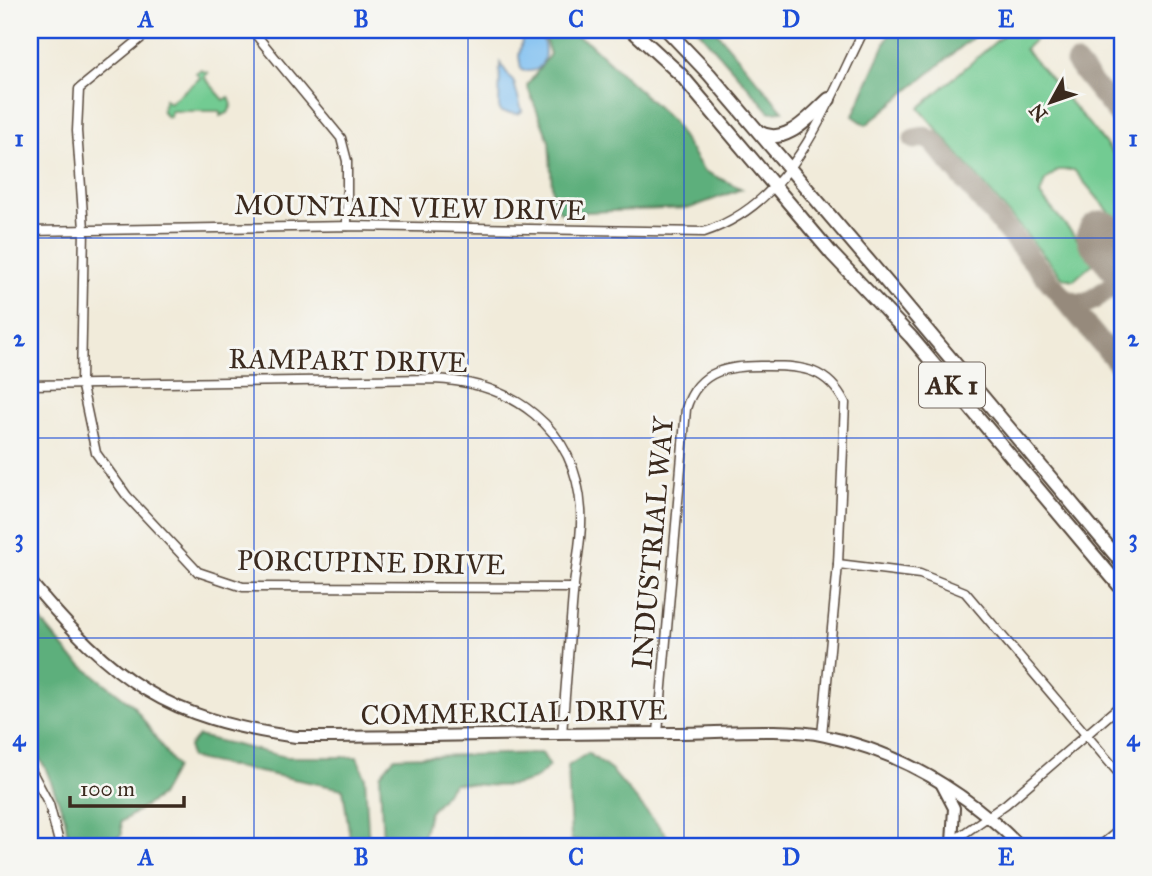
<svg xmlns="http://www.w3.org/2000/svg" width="1152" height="876" font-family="'IM FELL Great Primer',serif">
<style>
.green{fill:#72cb92;stroke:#567a58;stroke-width:2}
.forest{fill:#5daf7c;stroke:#4c6c4d;stroke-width:2}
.water{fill:#7cbef1;stroke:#5c7488;stroke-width:2}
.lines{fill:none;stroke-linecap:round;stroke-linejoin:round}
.taxiway{stroke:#968a7c;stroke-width:21}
.runway{stroke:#968a7c;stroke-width:51}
.minor-casing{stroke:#56473a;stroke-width:11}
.major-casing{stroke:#56473a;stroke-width:14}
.highway-casing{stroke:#56473a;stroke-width:16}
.minor{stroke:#fff;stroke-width:8}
.major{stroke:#fff;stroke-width:10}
.highway{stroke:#fff;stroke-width:12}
.grid{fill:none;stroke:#1d4ed8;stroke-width:2;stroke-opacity:0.55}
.labels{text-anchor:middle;stroke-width:6;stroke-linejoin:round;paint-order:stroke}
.shield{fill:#f6f6f2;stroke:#73675e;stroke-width:2}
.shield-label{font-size:26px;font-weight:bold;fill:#3b2a1e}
.street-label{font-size:28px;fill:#3b2a1e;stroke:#f6f6f2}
.neatline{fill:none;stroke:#1d4ed8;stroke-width:2.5}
.grid-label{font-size:23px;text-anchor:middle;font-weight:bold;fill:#1d4ed8}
</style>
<rect width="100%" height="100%" fill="#f6f6f2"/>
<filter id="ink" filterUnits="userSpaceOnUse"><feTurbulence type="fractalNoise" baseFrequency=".0143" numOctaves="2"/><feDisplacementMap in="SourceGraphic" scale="14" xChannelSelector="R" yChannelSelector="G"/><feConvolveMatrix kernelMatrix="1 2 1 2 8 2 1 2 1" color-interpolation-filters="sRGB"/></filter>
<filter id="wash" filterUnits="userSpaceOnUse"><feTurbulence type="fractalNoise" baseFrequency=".00686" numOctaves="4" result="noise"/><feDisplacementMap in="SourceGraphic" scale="28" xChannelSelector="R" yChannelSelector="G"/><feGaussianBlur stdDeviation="1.57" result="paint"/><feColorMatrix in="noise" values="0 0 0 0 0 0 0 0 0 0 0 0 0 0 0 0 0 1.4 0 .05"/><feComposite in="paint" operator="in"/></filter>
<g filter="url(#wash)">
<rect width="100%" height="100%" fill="#f1ebda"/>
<g class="green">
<polygon points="1009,30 1045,30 1025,49 1122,163 1121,226 1074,170 1058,170 1045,181 1040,195 1096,261 1074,280 1063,278 919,108"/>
<polygon points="200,70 208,73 204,77 224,100 229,97 232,105 228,113 220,116 220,111 171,111 170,117 166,116 162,110 165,99 169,103 200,78 196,73"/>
</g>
<g class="forest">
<polygon points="542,30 566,30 588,42 672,121 704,171 742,189 690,208 561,213 553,202 549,141 527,86 550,54"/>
<polygon points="698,30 715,30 783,111 770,112"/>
<polygon points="891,30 982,30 866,125 853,116"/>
<polygon points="30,608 72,658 133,705 176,767 160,796 121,822 122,834 106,846 69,846 65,817 45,767 30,745"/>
<polygon points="198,736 286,757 357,757 365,777 369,846 348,846 350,838 343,789 190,758 189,746"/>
<path d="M 542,753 L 549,765 C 529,795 486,784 454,783 L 429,813 L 421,846 L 383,846 L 380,775 L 395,757 Z"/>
<polygon points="588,753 612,771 676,846 571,840 568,766"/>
</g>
<g class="water">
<path d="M 524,30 L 540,32 C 549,49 547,77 521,70 L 519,56 Z"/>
<polygon points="500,63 514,83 522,111 518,114 501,112 499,107"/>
</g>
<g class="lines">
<g class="taxiway">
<polyline points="1076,63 1122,119"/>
<polyline points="914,139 924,137 932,141 1122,368"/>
<path d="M 1062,297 C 1094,316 1096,288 1122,283"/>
</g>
<polyline class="runway" points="1102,236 1122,260"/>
</g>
</g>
<g filter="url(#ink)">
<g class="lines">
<defs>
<g id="minor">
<polyline points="151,30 79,89 77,131 84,229 81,382 96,453 127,496 198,572 243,587 574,588"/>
<polyline points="252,30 341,138 347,161 347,226"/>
<path d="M 30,231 L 352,226 L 704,232 C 794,202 825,108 864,30"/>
<path d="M 30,385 L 433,379 C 511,382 576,426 581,510 C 583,537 575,567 573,595 C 569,641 566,687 562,734"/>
<polyline points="838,564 920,574 965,592 1122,777"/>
<path d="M 658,733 L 686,409 C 698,368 732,365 768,366 C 803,366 828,369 845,403 L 838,564 L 822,735"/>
<polyline points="30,768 49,804 60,846"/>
<polyline points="946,846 1006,804 1122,704"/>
<polyline points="1100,846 1122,828"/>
</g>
<g id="major">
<path d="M 30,581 C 113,681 166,719 296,737 C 423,737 550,733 677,733 C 719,733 786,727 825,736 C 900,752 966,792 1020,846"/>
<polyline points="942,785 954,808 952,843"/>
</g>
<g id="highway">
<polyline points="632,30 681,75 832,254 911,337 1122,589"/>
<polyline points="667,30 709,74 890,286 1122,563"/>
<path d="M 759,132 C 785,148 811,115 829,99"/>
</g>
</defs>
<use href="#minor" class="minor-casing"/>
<use href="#major" class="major-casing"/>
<use href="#highway" class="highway-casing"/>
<use href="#minor" class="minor"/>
<use href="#major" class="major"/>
<use href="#highway" class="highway"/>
</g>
</g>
<path class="grid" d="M 254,30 L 254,846M 468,30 L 468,846M 684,30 L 684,846M 898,30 L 898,846M 30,238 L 1122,238M 30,438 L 1122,438M 30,638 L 1122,638"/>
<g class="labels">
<rect class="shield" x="919" y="362.5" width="66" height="45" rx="5"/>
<g class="shield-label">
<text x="952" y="394">AK 1</text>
</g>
<g class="street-label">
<text transform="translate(410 207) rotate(1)" y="10">MOUNTAIN VIEW DRIVE</text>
<text transform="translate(348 360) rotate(1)" y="10">RAMPART DRIVE</text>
<text transform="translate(652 543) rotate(-85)" y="10">INDUSTRIAL WAY</text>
<text transform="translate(371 562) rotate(1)" y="10">PORCUPINE DRIVE</text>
<text transform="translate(514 712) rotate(-1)" y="10">COMMERCIAL DRIVE</text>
</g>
</g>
<rect width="1152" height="876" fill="none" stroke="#f6f6f2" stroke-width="77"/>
<g transform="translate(1051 102) rotate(230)" stroke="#f6f6f2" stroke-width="5" paint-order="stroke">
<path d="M0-5L12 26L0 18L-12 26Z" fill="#3b2a1e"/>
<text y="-10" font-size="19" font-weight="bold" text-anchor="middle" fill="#3b2a1e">N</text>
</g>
<path d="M70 796v10h114v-10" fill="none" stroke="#3b2a1e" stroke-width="3.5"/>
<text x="80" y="796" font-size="21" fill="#3b2a1e" stroke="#f6f6f2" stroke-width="5" paint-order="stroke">100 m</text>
<rect x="38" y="38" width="1076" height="800" class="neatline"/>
<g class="grid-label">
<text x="146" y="27">A</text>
<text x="361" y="27">B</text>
<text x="576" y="27">C</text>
<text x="791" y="27">D</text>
<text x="1006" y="27">E</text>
<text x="19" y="146">1</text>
<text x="1133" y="146">1</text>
<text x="19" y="346">2</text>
<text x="1133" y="346">2</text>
<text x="19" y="546">3</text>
<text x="1133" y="546">3</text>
<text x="19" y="746">4</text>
<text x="1133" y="746">4</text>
<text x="146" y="865">A</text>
<text x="361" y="865">B</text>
<text x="576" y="865">C</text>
<text x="791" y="865">D</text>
<text x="1006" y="865">E</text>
</g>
</svg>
